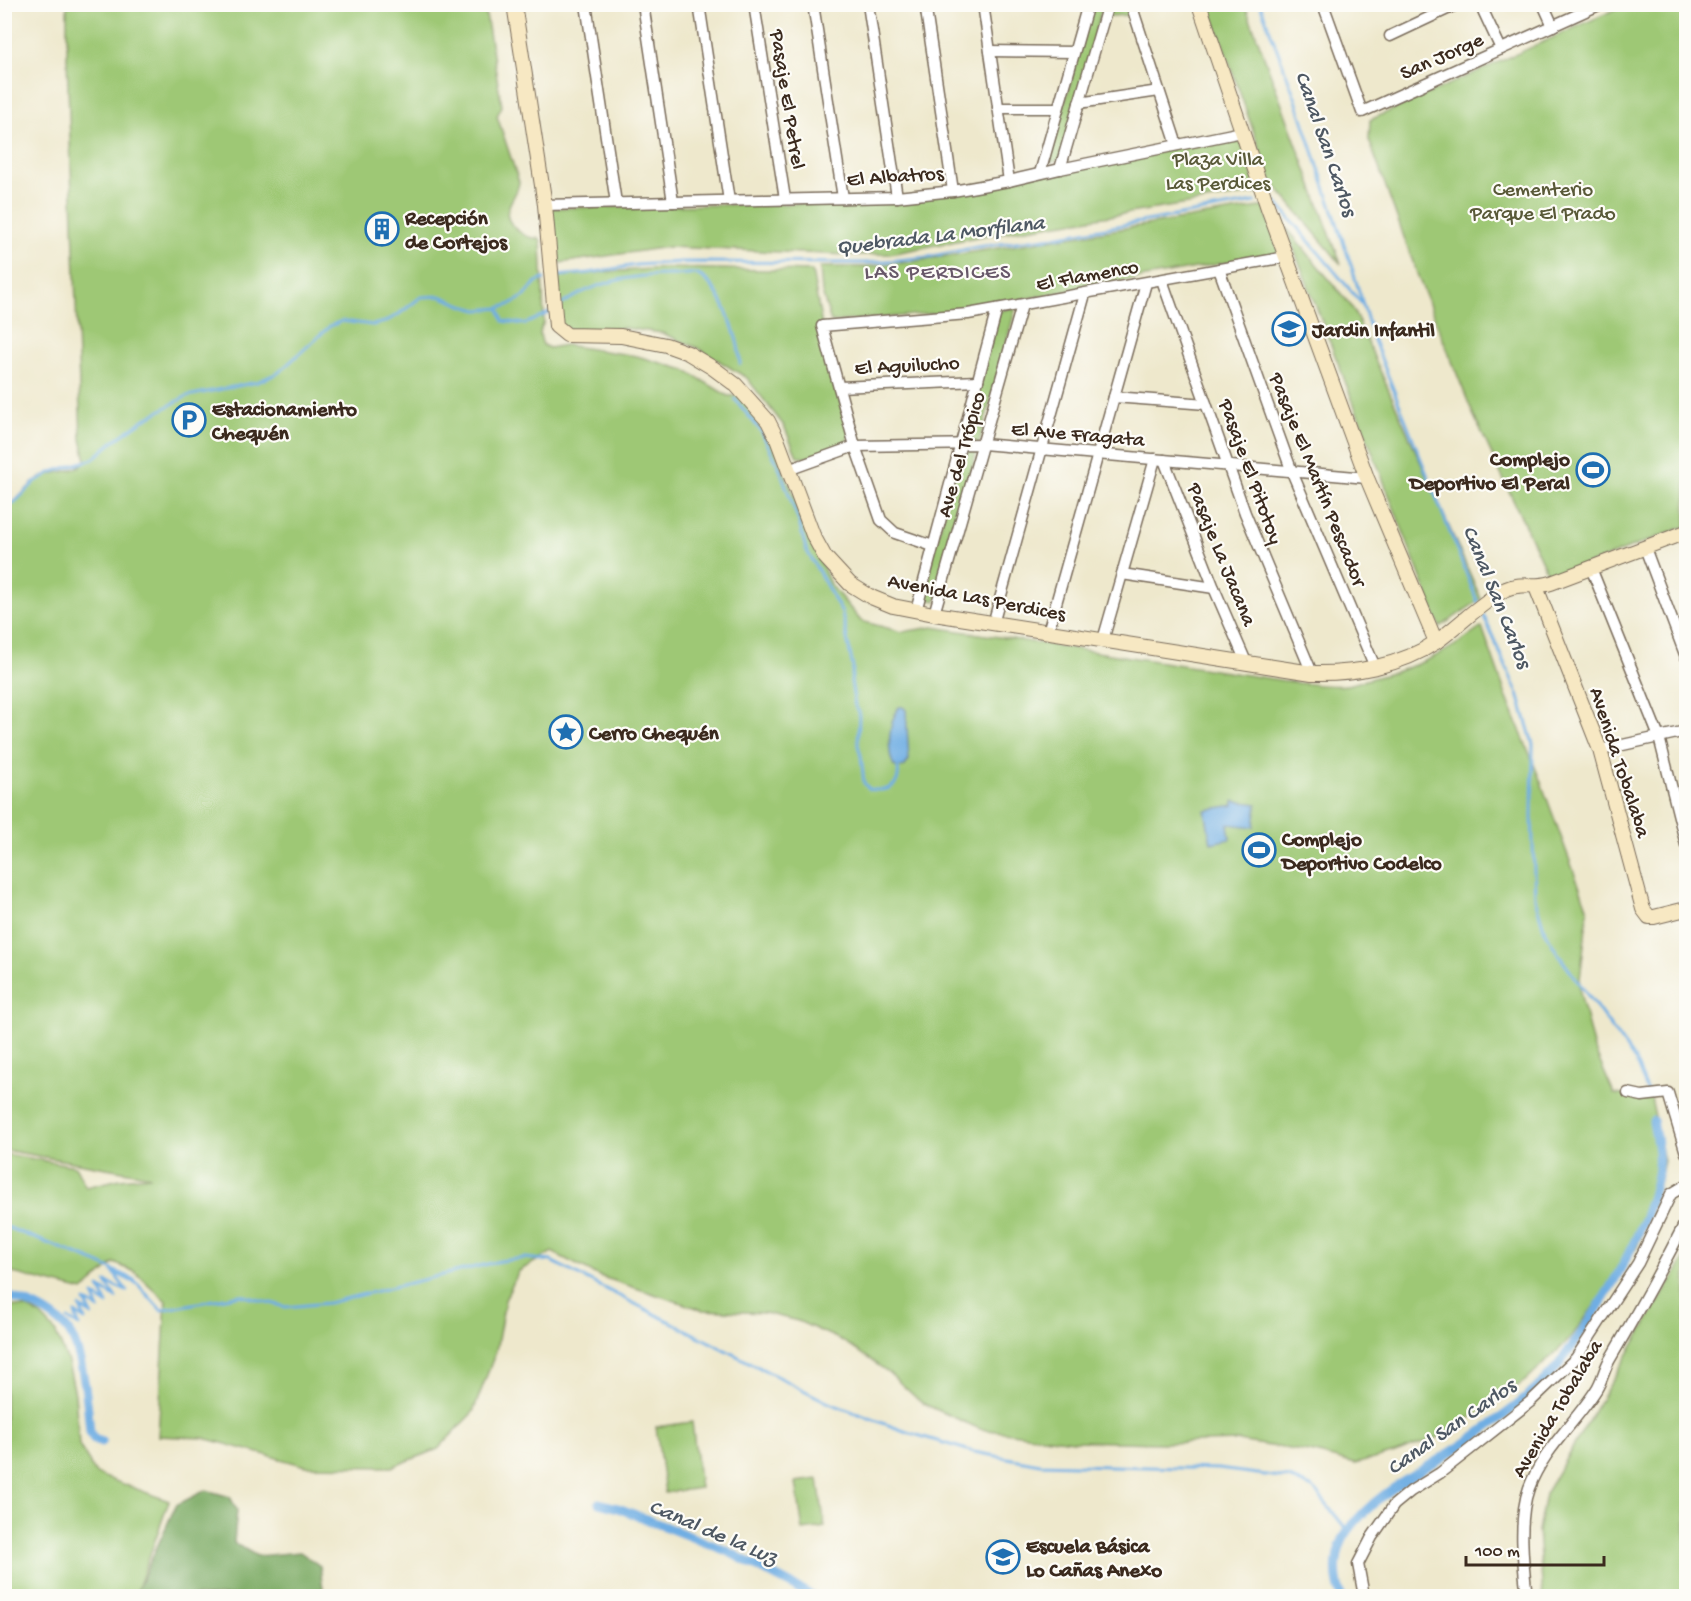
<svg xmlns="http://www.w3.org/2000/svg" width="1691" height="1601" font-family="'Gochi Hand',sans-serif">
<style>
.green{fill:#9ec875;stroke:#6c794a;stroke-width:1.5}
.forest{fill:#7eac66;stroke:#5c6b42;stroke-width:1.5}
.water{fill:#70aee3;stroke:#566c80;stroke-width:1.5}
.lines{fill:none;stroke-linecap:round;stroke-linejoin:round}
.stream{stroke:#70aee3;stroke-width:3}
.canal{stroke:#70aee3;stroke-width:9}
.street-casing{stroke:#7a6c5b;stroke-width:13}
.secondary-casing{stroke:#7a6c5b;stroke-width:16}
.street{stroke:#fff;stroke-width:10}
.secondary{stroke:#f7e8c3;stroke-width:14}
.labels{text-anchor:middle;stroke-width:4.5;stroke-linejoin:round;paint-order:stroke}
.street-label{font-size:21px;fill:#3b2a1e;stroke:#fdfcf7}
.park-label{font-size:21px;fill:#595938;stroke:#fdfcf7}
.poi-label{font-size:21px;font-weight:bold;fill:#3b2a1e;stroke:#fdfcf7;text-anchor:start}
.water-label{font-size:22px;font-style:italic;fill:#4e5863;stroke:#fdfcf7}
.neighbourhood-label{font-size:22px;letter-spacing:1.5px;fill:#685869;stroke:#fdfcf7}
</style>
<rect width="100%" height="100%" fill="#fdfcf7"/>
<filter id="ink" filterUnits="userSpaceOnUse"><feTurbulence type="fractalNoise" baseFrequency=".0167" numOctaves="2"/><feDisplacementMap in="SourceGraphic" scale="12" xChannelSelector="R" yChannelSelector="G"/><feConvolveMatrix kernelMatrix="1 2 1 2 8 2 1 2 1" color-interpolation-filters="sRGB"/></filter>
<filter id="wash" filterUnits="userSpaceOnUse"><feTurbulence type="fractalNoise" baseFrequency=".008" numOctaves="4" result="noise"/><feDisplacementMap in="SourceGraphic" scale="24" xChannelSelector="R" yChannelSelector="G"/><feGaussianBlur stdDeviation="1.35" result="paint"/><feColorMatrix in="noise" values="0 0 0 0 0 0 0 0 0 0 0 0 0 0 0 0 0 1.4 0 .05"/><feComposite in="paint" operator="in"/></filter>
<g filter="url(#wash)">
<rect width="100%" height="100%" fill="#eee8cc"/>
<g class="green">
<path d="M 484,4 L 502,106 L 497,116 L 519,182 C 518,200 492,212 521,233 C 527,237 532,239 539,238 L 541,241 L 544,323 C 538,330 540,337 543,345 L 549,348 L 565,345 L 637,356 L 685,370 L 728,396 L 744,395 L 766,425 L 830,584 L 861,621 L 902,632 L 933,627 L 1299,683 C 1314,684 1331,687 1346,685 C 1355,684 1364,680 1373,678 C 1418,667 1445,654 1482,627 L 1507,698 L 1539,777 L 1588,910 L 1579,988 L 1593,1046 L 1614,1094 L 1651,1098 L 1664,1161 L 1655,1201 L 1637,1247 L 1570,1339 L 1525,1381 L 1444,1435 L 1395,1453 L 1355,1464 L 1315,1453 L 1238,1441 L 1163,1443 L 1074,1441 L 980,1429 L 922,1403 L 888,1372 L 841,1340 L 798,1321 L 765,1313 L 703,1310 L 599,1276 L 552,1252 L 519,1271 L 505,1300 L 496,1351 L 473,1412 L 438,1449 L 392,1467 L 306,1466 L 204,1438 L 158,1436 L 166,1301 L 135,1272 L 114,1263 L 83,1291 L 5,1271 L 5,1154 L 75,1166 L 86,1187 L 120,1179 L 151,1176 L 5,1150 L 5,509 C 19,501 27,485 41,477 C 56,470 76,474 86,460 L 81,439 L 67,59 L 67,5 Z"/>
<polygon points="1111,4 1126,5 1130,15 1108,16"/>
<polygon points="1092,5 1103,5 1060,160 1048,163"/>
<polygon points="1209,5 1245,5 1341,264 1271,181"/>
<polygon points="1625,5 1686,5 1686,526 1594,562 1548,575 1473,414 1419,279 1369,140 1370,120"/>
<polygon points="1239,135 1258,193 987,235 890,254 849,255 668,247 560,263 551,208 883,202"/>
<polygon points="1260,207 1264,207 1280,253 950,312 831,322 822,292 820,267 862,267 909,262"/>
<polygon points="1285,226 1352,307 1481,599 1440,627"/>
<polygon points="667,268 812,271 822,326 850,435 844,445 805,458 797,456 784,426 747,378 700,349 662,333 625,328 571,330 561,327 555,277 605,272"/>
<polygon points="1016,307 936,601 921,598 999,311"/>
<polygon points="1686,1256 1686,1596 1543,1596 1538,1531 1545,1494"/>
<polygon points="5,1305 28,1308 40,1315 55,1331 68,1362 75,1394 79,1445 96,1474 169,1501 137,1591 142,1596 5,1596"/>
<polygon points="692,1422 700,1488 665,1493 656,1427"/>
<polygon points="818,1479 825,1527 803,1530 796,1482"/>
</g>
<polygon class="forest" points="206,1490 230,1497 237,1510 234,1543 257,1556 300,1552 320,1566 324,1596 142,1596 137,1591 176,1505"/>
<g class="water">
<path d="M 899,707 L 903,707 L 906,710 L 909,760 L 905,766 L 898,768 L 894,766 C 886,750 889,722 899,707 Z"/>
<polygon points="1234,801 1257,804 1254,827 1228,824 1230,839 1211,843 1205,810 1234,805"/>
</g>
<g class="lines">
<g class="stream">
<polyline points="1260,4 1295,97 1352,268 1373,338 1478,603"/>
<polyline points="1275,201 1363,305"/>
<polyline points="557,276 589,273 636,265 682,262 866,263 928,257 977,247 1054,237 1255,202"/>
<path d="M 558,307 C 594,281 633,274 676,275 C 683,275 692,272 698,275 C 721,285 740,340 740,364"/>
<polyline points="499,308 503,321 525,324 551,312"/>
<path d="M 735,399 L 761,431 L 779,467 L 799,522 L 806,549 L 842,613 L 853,668 L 851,681 L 855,706 L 859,712 L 858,745 L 861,756 L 864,783 L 869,789 C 886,792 901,788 898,768"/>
<polyline points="4,506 15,502 36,481 52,472 93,459 115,440 145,419 187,396 257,382 278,373 330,326 342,321 373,325 385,322 399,314 421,297 440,296 467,307 478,310 499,308 509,305 525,296 536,282 544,279"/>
<polyline points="1482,612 1518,694 1533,744 1532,817 1535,899 1545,932 1560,957 1635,1060 1648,1092"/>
<polyline points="4,1226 91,1260 133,1279 161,1310 241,1295 286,1307 328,1303 500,1261 525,1258 551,1261 829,1403 907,1432 974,1452 1040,1464 1218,1469 1289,1478 1313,1488 1348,1531"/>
<polyline points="68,1319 79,1326 75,1313 85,1320 80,1307 92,1315 85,1301 99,1309 93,1295 107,1304 99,1287 116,1298 106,1282 127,1291 113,1272 135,1283"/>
</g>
<g class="canal">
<path d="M 4,1295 C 27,1302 49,1310 66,1328 C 83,1347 88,1406 90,1432 L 94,1439 L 102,1442"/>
<polyline points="599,1503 618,1508 727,1551 813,1596"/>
<path d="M 1341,1596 C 1334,1576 1334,1550 1348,1531 C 1379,1488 1432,1467 1474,1437 C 1501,1418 1529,1398 1551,1374 C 1559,1365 1566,1354 1573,1345 C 1605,1299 1647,1231 1657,1175 C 1661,1157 1656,1139 1653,1121"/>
</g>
</g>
</g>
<g filter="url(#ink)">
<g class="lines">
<defs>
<g id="street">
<polyline points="586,4 616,203"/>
<polyline points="643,4 673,202"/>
<polyline points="699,4 729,201"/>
<polyline points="754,4 785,199"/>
<polyline points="813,4 843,198"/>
<polyline points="868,4 897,197"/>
<polyline points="925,4 953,191"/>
<polyline points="983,4 1009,181"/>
<polyline points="1131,4 1177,145"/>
<polyline points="1323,4 1362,112 1601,4"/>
<polyline points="1480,4 1501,49"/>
<polyline points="1543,4 1553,26"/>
<polyline points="1390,36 1458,4"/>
<polyline points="990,51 1074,52"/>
<polyline points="1079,103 1159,91"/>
<polyline points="998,108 1058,108"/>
<polyline points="1060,169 1108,4"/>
<polyline points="1040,173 1088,4"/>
<polyline points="545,205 897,197 953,191 1009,181 1060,169 1242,132"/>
<polyline points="1219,269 1292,472 1375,667"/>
<polyline points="1162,280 1245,513 1312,673"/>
<polyline points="839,387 978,381"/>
<polyline points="1114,397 1206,404"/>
<polyline points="1164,460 1214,588 1246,662"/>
<polyline points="788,470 855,446 983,444 1367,478"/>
<polyline points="933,546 895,533 881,520 855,446 822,326 968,314 1286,257"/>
<polyline points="1645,548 1686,657"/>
<polyline points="1591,568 1659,737 1686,845"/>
<polyline points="1122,574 1214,588"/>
<polyline points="916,611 997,309"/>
<polyline points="934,614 1022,305"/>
<polyline points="993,624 1085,294"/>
<polyline points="1048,632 1146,283"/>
<polyline points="1103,640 1155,459"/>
<polyline points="1600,750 1686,731"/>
<polyline points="1628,1093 1642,1096 1668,1093 1686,1153"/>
<polyline points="1364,1596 1358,1564 1372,1537 1394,1505 1411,1491 1440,1473 1530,1402 1576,1358 1638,1263 1671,1194 1686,1185"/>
<path d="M 1527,1596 C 1523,1565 1518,1518 1529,1488 C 1543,1450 1575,1423 1596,1390 C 1602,1381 1604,1370 1609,1361 C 1636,1315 1662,1268 1686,1221"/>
</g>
<g id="secondary">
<path d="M 514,4 L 545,205 L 556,326 L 567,335 L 621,336 L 666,345 L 688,353 L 713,368 L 736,385 L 768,421 L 777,439 L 813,535 L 825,557 L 850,584 L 871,597 L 893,606 L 934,614 L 1312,673 C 1354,674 1401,666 1436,642 C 1460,625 1480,603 1506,589 C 1520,582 1537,588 1551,583 L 1686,532"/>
<polyline points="1199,4 1268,208 1367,478 1436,642"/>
<polyline points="1536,587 1600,750 1643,909 1649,917 1654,917 1686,909"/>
</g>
</defs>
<use href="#street" class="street-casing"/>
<use href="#secondary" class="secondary-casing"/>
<use href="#street" class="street"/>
<use href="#secondary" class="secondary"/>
</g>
</g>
<defs>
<symbol id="building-ring" viewBox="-11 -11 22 22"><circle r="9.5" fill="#fdfcf7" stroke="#1f6fb2" stroke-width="1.5"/><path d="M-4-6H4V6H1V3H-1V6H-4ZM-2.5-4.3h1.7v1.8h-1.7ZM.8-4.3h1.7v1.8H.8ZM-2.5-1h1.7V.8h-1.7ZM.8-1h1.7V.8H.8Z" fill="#1f6fb2"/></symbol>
<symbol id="school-ring" viewBox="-11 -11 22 22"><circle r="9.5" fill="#fdfcf7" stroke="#1f6fb2" stroke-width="1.5"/><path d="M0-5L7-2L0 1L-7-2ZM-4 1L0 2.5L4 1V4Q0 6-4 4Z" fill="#1f6fb2"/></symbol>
<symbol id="parking-ring" viewBox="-11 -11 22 22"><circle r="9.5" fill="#fdfcf7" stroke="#1f6fb2" stroke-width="1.5"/><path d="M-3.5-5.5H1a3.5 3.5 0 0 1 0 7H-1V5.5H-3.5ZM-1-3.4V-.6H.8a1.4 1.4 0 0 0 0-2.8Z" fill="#1f6fb2"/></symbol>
<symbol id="stadium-ring" viewBox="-11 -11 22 22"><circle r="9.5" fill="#fdfcf7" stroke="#1f6fb2" stroke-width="1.5"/><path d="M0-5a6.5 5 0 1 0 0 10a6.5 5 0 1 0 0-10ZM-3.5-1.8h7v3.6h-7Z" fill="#1f6fb2"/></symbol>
<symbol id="sight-ring" viewBox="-11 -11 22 22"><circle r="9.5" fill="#fdfcf7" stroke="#1f6fb2" stroke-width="1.5"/><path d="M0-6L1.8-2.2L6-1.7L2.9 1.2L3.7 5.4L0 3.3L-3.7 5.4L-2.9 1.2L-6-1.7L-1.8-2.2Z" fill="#1f6fb2"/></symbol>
</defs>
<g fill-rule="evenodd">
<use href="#building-ring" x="363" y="210" width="38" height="38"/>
<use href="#school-ring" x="1270" y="310" width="38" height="38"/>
<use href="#parking-ring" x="170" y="401" width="38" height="38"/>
<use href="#stadium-ring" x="1574" y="451" width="38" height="38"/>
<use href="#sight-ring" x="547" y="713" width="38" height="38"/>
<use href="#stadium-ring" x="1240" y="831" width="38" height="38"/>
<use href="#school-ring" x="984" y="1538" width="38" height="38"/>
</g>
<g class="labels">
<g class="street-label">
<text transform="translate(1441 55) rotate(-24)" y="7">San Jorge</text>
<text transform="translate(789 99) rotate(81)" y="7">Pasaje El Petrel</text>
<text transform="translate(895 175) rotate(-4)" y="7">El Albatros</text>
<text transform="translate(1087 274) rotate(-10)" y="7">El Flamenco</text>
<text transform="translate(907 364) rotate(-3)" y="7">El Aguilucho</text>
<text transform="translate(1078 433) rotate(5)" y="7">El Ave Fragata</text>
<text transform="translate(960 454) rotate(-74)" y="7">Ave del Trópico</text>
<text transform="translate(1252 471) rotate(70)" y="7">Pasaje El Pitotoy</text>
<text transform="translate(1319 479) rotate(68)" y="7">Pasaje El Martín Pescador</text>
<text transform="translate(1223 554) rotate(68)" y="7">Pasaje La Jacana</text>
<text transform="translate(977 596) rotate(11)" y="7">Avenida Las Perdices</text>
<text transform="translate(1621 762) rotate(72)" y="7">Avenida Tobalaba</text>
<text transform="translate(1556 1408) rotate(-59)" y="7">Avenida Tobalaba</text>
</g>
<g class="park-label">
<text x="1218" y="165">Plaza Villa<tspan x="1218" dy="24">Las Perdices</tspan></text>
<text x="1543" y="195">Cementerio<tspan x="1543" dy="24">Parque El Prado</tspan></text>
</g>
<g class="poi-label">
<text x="405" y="224">Recepción<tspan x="405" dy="24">de Cortejos</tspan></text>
<text x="1312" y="336">Jardin Infantil</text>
<text x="212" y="415">Estacionamiento<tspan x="212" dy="24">Chequén</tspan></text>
<text x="1570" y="465" text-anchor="end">Complejo<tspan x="1570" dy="24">Deportivo El Peral</tspan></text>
<text x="589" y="739">Cerro Chequén</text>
<text x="1282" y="845">Complejo<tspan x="1282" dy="24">Deportivo Codelco</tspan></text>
<text x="1026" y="1552">Escuela Básica<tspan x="1026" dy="24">Lo Cañas Anexo</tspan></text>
</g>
<g class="water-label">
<text transform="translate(1328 143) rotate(71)" y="8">Canal San Carlos</text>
<text transform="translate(940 233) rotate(-7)" y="8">Quebrada La Morfilana</text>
<text transform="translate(1499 596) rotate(68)" y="8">Canal San Carlos</text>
<text transform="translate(1450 1425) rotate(-35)" y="8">Canal San Carlos</text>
<text transform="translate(714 1530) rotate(23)" y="8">Canal de la Luz</text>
</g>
<g class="neighbourhood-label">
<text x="938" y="278">LAS PERDICES</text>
</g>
</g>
<rect width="1691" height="1601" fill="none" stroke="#fdfcf7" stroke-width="24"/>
<path d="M1466 1556v9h138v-9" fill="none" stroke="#3b2a1e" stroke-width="3"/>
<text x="1475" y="1556" font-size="18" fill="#3b2a1e" stroke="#fdfcf7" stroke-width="4.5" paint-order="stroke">100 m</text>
</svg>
